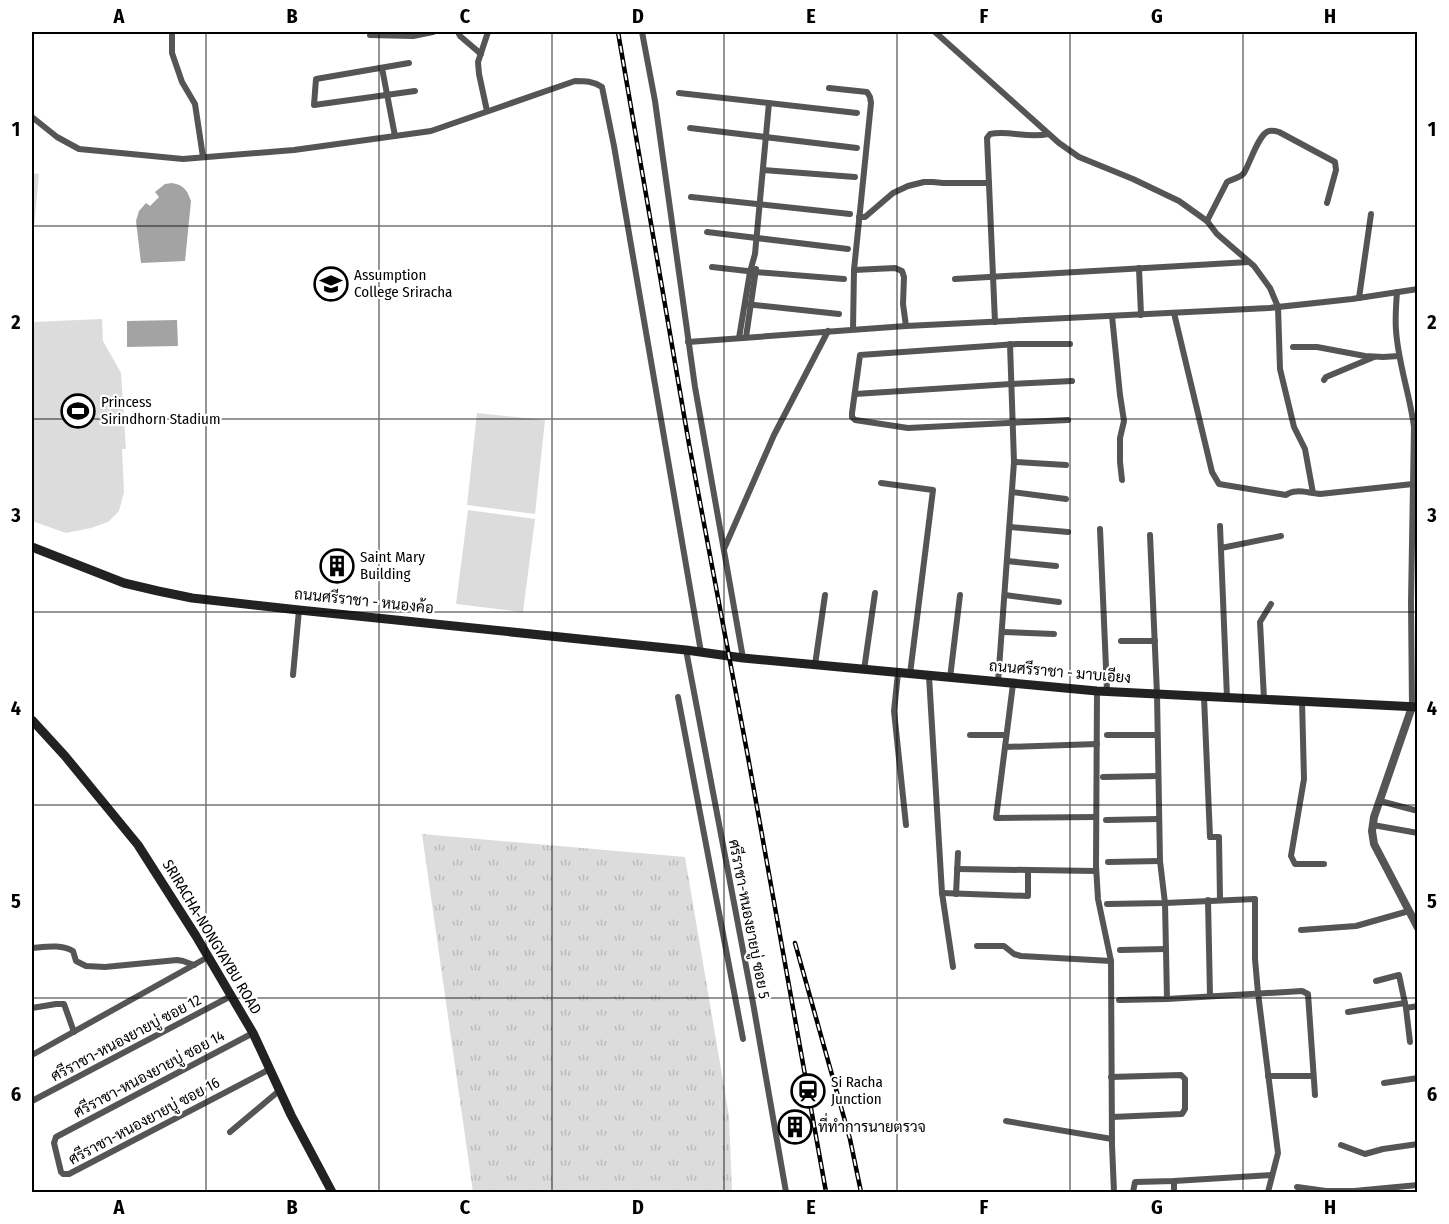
<svg xmlns="http://www.w3.org/2000/svg" width="1449" height="1224" font-family="'Fira Sans Condensed',Sarabun,sans-serif">
<style>
.park{fill:url(#park-tufts)}
.pitch{fill:#dcdcdc}
.water{fill:#a3a3a3}
.lines{fill:none;stroke-linecap:round;stroke-linejoin:round}
.minor{stroke:#555;stroke-width:6}
.tertiary{stroke:#555;stroke-width:8}
.secondary{stroke:#222;stroke-width:9}
.rail-casing{stroke:#000;stroke-width:4.5}
.rail{stroke:#fff;stroke-width:2;stroke-dasharray:7;stroke-linecap:butt}
.grid{fill:none;stroke:#000;stroke-width:1.5;stroke-opacity:0.55}
.labels{text-anchor:middle;stroke-width:4.5;stroke-linejoin:round;paint-order:stroke}
.poi-label{font-size:15px;fill:#000;stroke:#fff;text-anchor:start}
.street-label{font-size:15px;fill:#000;stroke:#fff}
.neatline{fill:none;stroke:#000;stroke-width:2}
.grid-label{font-size:20px;text-anchor:middle;font-weight:bold;fill:#000}
</style>
<defs>
<pattern id="park-tufts" width="24" height="20" patternUnits="userSpaceOnUse" patternTransform="scale(1.5)"><rect width="24" height="20" fill="#dcdcdc"/><path d="M3 7l-1-3M5 7V3M7 7l1-3M15 17l-1-3M17 17v-4M19 17l1-3" fill="none" stroke="#bbb"/></pattern>
</defs>
<rect width="100%" height="100%" fill="#fff"/>
<polygon class="park" points="422,834 685,857 729,1116 732,1192 473,1192"/>
<g class="pitch">
<polygon points="32,173 39,174 32,249"/>
<polygon points="102,319 103,341 121,373 126,449 122,449 124,492 119,511 108,522 91,528 66,533 32,521 32,322"/>
<polygon points="477,413 545,420 535,514 467,505"/>
<polygon points="468,510 535,519 523,612 456,604"/>
</g>
<g class="water">
<path d="M 172,183 C 184,185 187,190 191,201 L 185,261 L 141,263 L 136,221 L 139,211 L 146,203 L 150,206 L 159,197 L 155,192 L 165,184 Z"/>
<polygon points="177,320 178,346 127,347 127,321"/>
</g>
<g class="lines">
<g class="minor">
<polyline points="172,32 172,53 182,82 195,104 203,157"/>
<polyline points="458,32 460,36 481,54"/>
<polyline points="642,32 655,101 695,387 743,658"/>
<polyline points="935,32 1059,143 1079,157 1133,179 1179,201 1207,221 1217,234 1254,266 1270,288 1278,307 1280,369 1294,427 1305,449 1313,493 1320,494 1413,484"/>
<polyline points="370,35 413,36 433,32"/>
<polyline points="409,63 316,79 314,105 415,91"/>
<polyline points="382,68 395,136"/>
<polyline points="829,88 867,92 870,97 871,103 854,270 853,329"/>
<polyline points="679,93 857,113"/>
<polyline points="487,111 479,74 478,62 488,32"/>
<path d="M 32,117 L 57,137 L 79,149 L 183,159 L 294,150 L 431,131 L 575,81 C 585,81 593,81 602,87 L 614,146 L 701,652"/>
<polyline points="690,128 857,148"/>
<polyline points="763,170 855,177"/>
<polyline points="691,197 850,214"/>
<polyline points="859,217 865,217 893,193 908,186 924,182 933,182 943,183 989,183"/>
<path d="M 1207,221 L 1227,182 C 1233,178 1239,179 1244,173 C 1250,163 1259,133 1269,131 C 1273,130 1276,131 1279,132 L 1335,162 L 1336,170 L 1327,203"/>
<polyline points="707,232 848,249"/>
<polyline points="712,267 756,272 844,279"/>
<polyline points="1139,268 1141,315"/>
<polyline points="854,270 895,268 902,271 904,277 903,304 906,326"/>
<polyline points="955,279 1249,262"/>
<path d="M 1397,292 C 1396,305 1395,318 1396,330 C 1398,363 1410,395 1414,427 L 1411,602 L 1412,707"/>
<polyline points="1359,298 1371,214"/>
<polyline points="745,304 839,314"/>
<path d="M 1174,313 L 1212,472 L 1219,484 L 1286,495 C 1293,489 1305,492 1313,493"/>
<polyline points="1112,316 1120,395 1124,421 1120,438 1120,462 1122,480"/>
<path d="M 995,322 L 987,138 L 990,134 C 1009,130 1029,139 1048,134"/>
<polyline points="746,337 756,269"/>
<polyline points="739,338 750,272 755,254 769,103"/>
<polyline points="688,342 906,326 1269,308 1352,299 1418,289"/>
<polyline points="1293,347 1317,347 1365,356 1383,357 1399,356"/>
<polyline points="1324,380 1326,377 1374,357"/>
<polyline points="855,394 1011,384 1072,381"/>
<polyline points="1068,420 908,428 855,420 852,417 852,413 860,355 1017,344 1070,344"/>
<polyline points="1014,462 1066,465"/>
<polyline points="881,483 933,490 910,674"/>
<polyline points="1012,492 1066,499"/>
<polyline points="1220,526 1227,698"/>
<polyline points="1010,527 1068,532"/>
<polyline points="1100,529 1107,691"/>
<polyline points="1150,535 1157,694 1160,861 1165,903 1167,999"/>
<polyline points="1221,548 1281,536"/>
<polyline points="724,549 774,435 828,331"/>
<polyline points="1007,561 1056,566"/>
<polyline points="1005,595 1059,602"/>
<polyline points="1002,632 1054,634"/>
<polyline points="1121,641 1155,641"/>
<polyline points="686,650 753,1003 786,1192"/>
<polyline points="815,665 825,595"/>
<polyline points="864,670 875,593"/>
<polyline points="898,673 894,711 906,825"/>
<polyline points="293,675 299,610"/>
<polyline points="929,676 942,893 953,967"/>
<polyline points="950,678 960,595"/>
<polyline points="998,682 1014,462 1010,344"/>
<polyline points="1013,684 996,818 1096,817"/>
<polyline points="1097,691 1096,866 1098,899 1111,961 1112,1145 1114,1192"/>
<polyline points="678,697 743,1039"/>
<polyline points="1204,697 1210,837 1219,837 1220,900"/>
<polyline points="1264,699 1260,622 1271,604"/>
<polyline points="1302,700 1304,779 1291,856 1295,864 1324,864"/>
<polyline points="970,735 1006,735"/>
<polyline points="1107,735 1157,735"/>
<polyline points="1005,747 1097,744"/>
<polyline points="1103,777 1158,776"/>
<polyline points="1380,801 1418,811"/>
<polyline points="1106,820 1159,819"/>
<polyline points="1373,825 1418,833"/>
<polyline points="1108,862 1160,861"/>
<polyline points="957,869 1096,871"/>
<polyline points="942,893 1028,896 1028,870"/>
<polyline points="956,894 958,853"/>
<polyline points="1208,900 1210,996"/>
<polyline points="1107,904 1165,903 1255,899 1255,959 1258,993 1278,1153 1268,1192"/>
<polyline points="1301,930 1356,926 1409,911"/>
<polyline points="977,946 1004,946 1014,954 1021,956 1111,961"/>
<path d="M 32,948 C 45,947 61,944 73,951 L 76,961 L 86,966 L 105,967 L 177,960 L 183,961 L 194,965"/>
<polyline points="1120,950 1166,949"/>
<polyline points="1376,981 1399,975 1406,1008 1410,1042"/>
<polyline points="1119,1000 1167,999 1302,991 1308,994 1315,1095"/>
<polyline points="32,1008 56,1004 64,1004 74,1032"/>
<polyline points="1406,1008 1418,1006"/>
<polyline points="1348,1012 1405,1003"/>
<polyline points="253,1033 56,1137 54,1143 61,1172 63,1174 69,1174 270,1069"/>
<polyline points="32,1055 208,957"/>
<polyline points="1268,1076 1313,1076"/>
<polyline points="1111,1077 1181,1075 1185,1079 1185,1109 1182,1114 1112,1117"/>
<polyline points="1384,1083 1418,1078"/>
<polyline points="32,1101 231,996"/>
<polyline points="1006,1121 1112,1139"/>
<polyline points="230,1132 280,1090"/>
<polyline points="1341,1145 1365,1154 1383,1149 1418,1144"/>
<polyline points="1174,1181 1174,1192"/>
<polyline points="1297,1187 1326,1191 1354,1191 1418,1185"/>
<polyline points="1133,1192 1135,1182 1174,1181 1272,1175"/>
</g>
<polyline class="tertiary" points="1412,707 1374,817 1372,831 1374,844 1418,928"/>
<g class="secondary">
<polyline points="32,547 124,583 158,591 192,598 299,610 686,650 743,658 1097,691 1418,707"/>
<polyline points="32,720 65,756 138,845 196,936 253,1033 291,1115 332,1192"/>
</g>
<defs>
<g id="rail">
<polyline points="618,32 689,444 748,757 826,1192"/>
<polyline points="795,943 850,1139 861,1192"/>
</g>
</defs>
<use href="#rail" class="rail-casing"/>
<use href="#rail" class="rail"/>
</g>
<path class="grid" d="M 206,32 L 206,1192M 379,32 L 379,1192M 552,32 L 552,1192M 724,32 L 724,1192M 897,32 L 897,1192M 1070,32 L 1070,1192M 1243,32 L 1243,1192M 32,226 L 1418,226M 32,419 L 1418,419M 32,612 L 1418,612M 32,805 L 1418,805M 32,998 L 1418,998"/>
<defs>
<symbol id="school-ring" viewBox="-11 -11 22 22"><circle r="9.5" fill="#fff" stroke="#000" stroke-width="1.5"/><path d="M0-5L7-2L0 1L-7-2ZM-4 1L0 2.5L4 1V4Q0 6-4 4Z" fill="#000"/></symbol>
<symbol id="stadium-ring" viewBox="-11 -11 22 22"><circle r="9.5" fill="#fff" stroke="#000" stroke-width="1.5"/><path d="M0-5a6.5 5 0 1 0 0 10a6.5 5 0 1 0 0-10ZM-3.5-1.8h7v3.6h-7Z" fill="#000"/></symbol>
<symbol id="building-ring" viewBox="-11 -11 22 22"><circle r="9.5" fill="#fff" stroke="#000" stroke-width="1.5"/><path d="M-4-6H4V6H1V3H-1V6H-4ZM-2.5-4.3h1.7v1.8h-1.7ZM.8-4.3h1.7v1.8H.8ZM-2.5-1h1.7V.8h-1.7ZM.8-1h1.7V.8H.8Z" fill="#000"/></symbol>
<symbol id="station-ring" viewBox="-11 -11 22 22"><circle r="9.5" fill="#fff" stroke="#000" stroke-width="1.5"/><path d="M-3-6H3Q5-6 5-4V2Q5 4 3 4L4.5 6H3L1.5 4h-3L-3 6H-4.5L-3 4Q-5 4-5 2V-4Q-5-6-3-6ZM-3.5-4v3h7v-3ZM-3.5 1v1.5H-2V1ZM2 1v1.5H3.5V1Z" fill="#000"/></symbol>
</defs>
<g fill-rule="evenodd">
<use href="#school-ring" x="312" y="265" width="38" height="38"/>
<use href="#stadium-ring" x="59" y="392" width="38" height="38"/>
<use href="#building-ring" x="318" y="547" width="38" height="38"/>
<use href="#station-ring" x="789" y="1072" width="38" height="38"/>
<use href="#building-ring" x="776" y="1108" width="38" height="38"/>
</g>
<g class="labels">
<g class="poi-label">
<text x="354" y="280">Assumption<tspan x="354" dy="17">College Sriracha</tspan></text>
<text x="101" y="407">Princess<tspan x="101" dy="17">Sirindhorn Stadium</tspan></text>
<text x="360" y="562">Saint Mary<tspan x="360" dy="17">Building</tspan></text>
<text x="831" y="1087">Si Racha<tspan x="831" dy="17">Junction</tspan></text>
<text x="818" y="1132">ที่ทำการนายตรวจ</text>
</g>
<g class="street-label">
<text transform="translate(364 601) rotate(6)" y="5">ถนนศรีราชา - หนองค้อ</text>
<text transform="translate(1060 672) rotate(5)" y="5">ถนนศรีราชา - มาบเอียง</text>
<text transform="translate(749 919) rotate(79)" y="5">ศรีราชา-หนองยายบู่ ซอย 5</text>
<text transform="translate(212 937) rotate(59)" y="5">SRIRACHA-NONGYAYBU ROAD</text>
<text transform="translate(126 1038) rotate(-28)" y="5">ศรีราชา-หนองยายบู่ ซอย 12</text>
<text transform="translate(149 1074) rotate(-28)" y="5">ศรีราชา-หนองยายบู่ ซอย 14</text>
<text transform="translate(144 1121) rotate(-28)" y="5">ศรีราชา-หนองยายบู่ ซอย 16</text>
</g>
</g>
<rect width="1449" height="1224" fill="none" stroke="#ffffff" stroke-width="66"/>
<rect x="33" y="33" width="1383" height="1158" class="neatline"/>
<g class="grid-label">
<text x="119" y="23">A</text>
<text x="292" y="23">B</text>
<text x="465" y="23">C</text>
<text x="638" y="23">D</text>
<text x="811" y="23">E</text>
<text x="984" y="23">F</text>
<text x="1157" y="23">G</text>
<text x="1330" y="23">H</text>
<text x="16" y="136">1</text>
<text x="1432" y="136">1</text>
<text x="16" y="329">2</text>
<text x="1432" y="329">2</text>
<text x="16" y="522">3</text>
<text x="1432" y="522">3</text>
<text x="16" y="715">4</text>
<text x="1432" y="715">4</text>
<text x="16" y="908">5</text>
<text x="1432" y="908">5</text>
<text x="16" y="1101">6</text>
<text x="1432" y="1101">6</text>
<text x="119" y="1214">A</text>
<text x="292" y="1214">B</text>
<text x="465" y="1214">C</text>
<text x="638" y="1214">D</text>
<text x="811" y="1214">E</text>
<text x="984" y="1214">F</text>
<text x="1157" y="1214">G</text>
<text x="1330" y="1214">H</text>
</g>
</svg>
